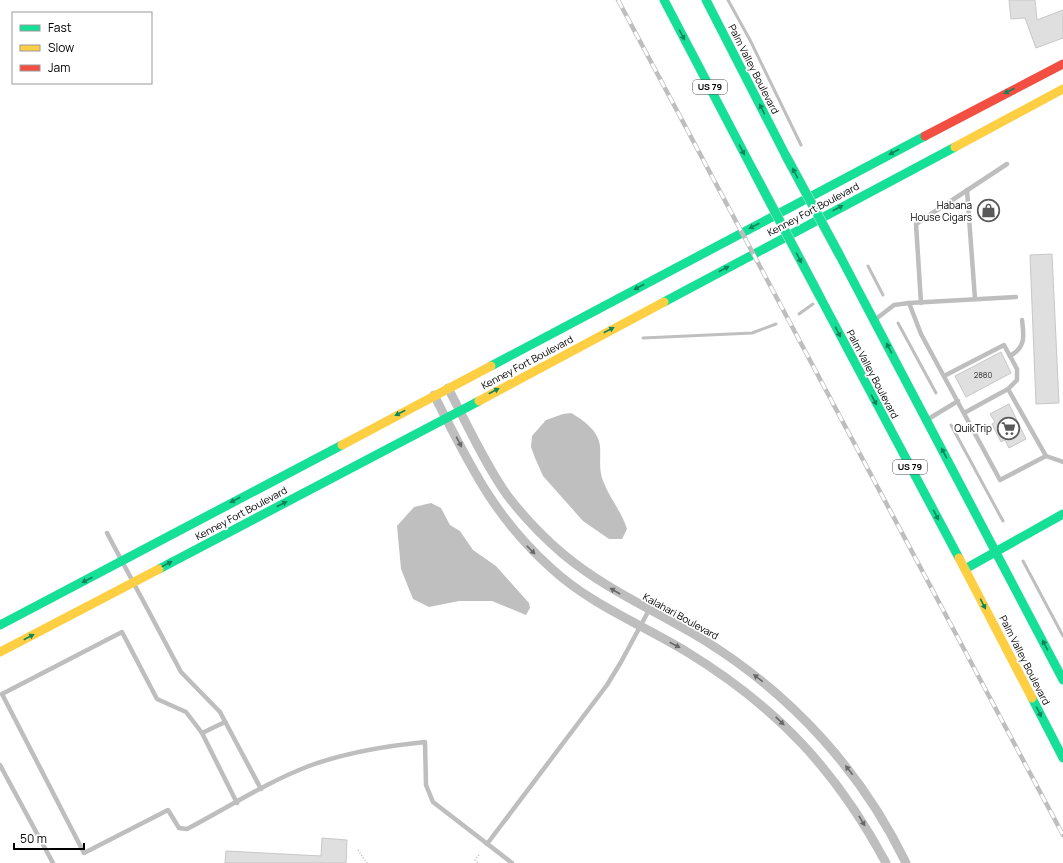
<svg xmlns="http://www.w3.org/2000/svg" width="1063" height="863" font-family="Manrope,sans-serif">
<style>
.water{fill:#bfbfbf}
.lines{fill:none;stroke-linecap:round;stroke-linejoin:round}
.stream{stroke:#bfbfbf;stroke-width:3}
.building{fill:#dfdfdf;stroke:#c7c7c7}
.path{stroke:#b9b9b9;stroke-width:1.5;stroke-dasharray:1 2;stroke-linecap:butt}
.lane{stroke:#bebebe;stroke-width:4.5}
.street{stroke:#bebebe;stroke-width:9}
.fast{stroke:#16e098;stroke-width:9}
.slow{stroke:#ffcf43;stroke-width:9}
.jam{stroke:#f24e42;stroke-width:9}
.rail-casing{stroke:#bebebe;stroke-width:4.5}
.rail{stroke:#fff;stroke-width:3;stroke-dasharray:9;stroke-linecap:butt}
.fast-bridge-casing{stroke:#dbdbdb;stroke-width:10;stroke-linecap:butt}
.fast-bridge{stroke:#16e098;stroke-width:9}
.oneway{fill:#0d865b}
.oneway2{fill:#686868}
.labels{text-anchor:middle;stroke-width:3.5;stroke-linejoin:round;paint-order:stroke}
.number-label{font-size:8px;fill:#383838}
.shield{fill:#fff;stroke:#4c4c4c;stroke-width:1}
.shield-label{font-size:9px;font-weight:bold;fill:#000}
.street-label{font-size:10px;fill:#000;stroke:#fff}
.poi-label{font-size:10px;fill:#000;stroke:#fff;text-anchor:end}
</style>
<rect width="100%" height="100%" fill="#fff"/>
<g class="water">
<path d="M 571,413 C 583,420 598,430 600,446 C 601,459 598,470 604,483 C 610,499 622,512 627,529 L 622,539 L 609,539 L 583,521 L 543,476 L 535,458 L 531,447 L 532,436 L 546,420 L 563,414 Z"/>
<polygon points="431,503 441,508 450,525 460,531 473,550 496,566 529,603 530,608 526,615 492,601 459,601 429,607 413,599 401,569 397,526 414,507"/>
</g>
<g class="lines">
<g class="stream">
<polyline points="728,0 750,40 801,145"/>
<polyline points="868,266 883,295"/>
<polyline points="799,314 813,304"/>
<polyline points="898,323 936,393"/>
<polyline points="643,338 752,333 776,324"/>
<polyline points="951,425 1003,521"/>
<polyline points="1023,561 1063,636"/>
</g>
</g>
<g class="building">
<polygon points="1009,0 1035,0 1037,20 1063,10 1063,38 1036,48 1025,18 1011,19"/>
<polygon points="1052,254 1059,403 1036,404 1030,255"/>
<polygon points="1001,352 1011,373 966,397 955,376"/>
<polygon points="1009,404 1026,439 1009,448 1005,440 1001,442 992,424 995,422 990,414"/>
<polygon points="322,838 347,840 346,863 225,863 226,851 321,856"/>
</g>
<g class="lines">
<g class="path">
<polyline points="358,850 367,863"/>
<polyline points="479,855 475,860 479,863"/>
</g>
<g class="lane">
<polyline points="967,190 975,299"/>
<polyline points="909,303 1016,297"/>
<polyline points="921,303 916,224 1007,164"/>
<polyline points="876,319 894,305 909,303 921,334 1000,480 1046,456 1063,462"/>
<path d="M 1010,356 C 1026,347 1024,336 1022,320"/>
<polyline points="944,376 1004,345 1017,369 1017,380 1008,389"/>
<polyline points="964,413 1008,389 1046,456"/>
<polyline points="930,418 958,401"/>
<polyline points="107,533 181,672 220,712 261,789"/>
<polyline points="225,722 202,733 237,803"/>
<path d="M 202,733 L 186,712 L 157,699 L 122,632 L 2,694 L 84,853 L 168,810 L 179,828 L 187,829 C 227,808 267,782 309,766 C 347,752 385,746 425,742 L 426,785 L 433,802 L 512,863"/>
<polyline points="0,765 53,863"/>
<polyline points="487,844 607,685 621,662 649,610"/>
</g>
<g class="street">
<path d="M 448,388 C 467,424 484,462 507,495 C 523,516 543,537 563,554 C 607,591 659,612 707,642 C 793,696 862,772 906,863"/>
<path d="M 434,395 C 469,463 493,516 551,568 C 591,605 641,624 687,652 C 777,707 836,770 886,863"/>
</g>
<g class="fast">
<polyline points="664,0 755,174"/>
<polyline points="706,0 786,156"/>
<polyline points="840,256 1063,680"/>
<polyline points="820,297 959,558"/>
<polyline points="664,302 955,147"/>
<polyline points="491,366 925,136"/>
<polyline points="159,569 479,401"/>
<polyline points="965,569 1063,514"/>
<polyline points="0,625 342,445"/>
<polyline points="1032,698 1063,758"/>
</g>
<g class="slow">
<polyline points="955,147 1063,89"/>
<polyline points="479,401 664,302"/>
<polyline points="342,445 491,366"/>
<polyline points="959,558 1032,698"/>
<polyline points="0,652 159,569"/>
</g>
<polyline class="jam" points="925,136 1063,64"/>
<defs>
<polyline id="rail" points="618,0 1063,835"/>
</defs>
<use href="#rail" class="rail-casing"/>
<use href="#rail" class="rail"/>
<defs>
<g id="fast-bridge">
<polyline points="786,156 840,256"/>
<polyline points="755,174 820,297"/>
</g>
</defs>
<use href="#fast-bridge" class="fast-bridge-casing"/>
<use href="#fast-bridge" class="fast-bridge"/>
</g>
<defs><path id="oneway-solid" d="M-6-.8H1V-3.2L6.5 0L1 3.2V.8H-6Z"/></defs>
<g class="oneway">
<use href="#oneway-solid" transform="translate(682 35) rotate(62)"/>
<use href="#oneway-solid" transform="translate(1009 91) rotate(152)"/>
<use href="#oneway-solid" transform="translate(762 109) rotate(-117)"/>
<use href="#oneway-solid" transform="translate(742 150) rotate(62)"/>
<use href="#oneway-solid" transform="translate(894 152) rotate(152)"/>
<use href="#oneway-solid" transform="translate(795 173) rotate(-118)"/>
<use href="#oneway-solid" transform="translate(838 208) rotate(-28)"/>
<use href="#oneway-solid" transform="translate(754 226) rotate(152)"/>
<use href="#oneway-solid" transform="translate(799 258) rotate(62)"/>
<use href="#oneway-solid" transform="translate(724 269) rotate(-28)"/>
<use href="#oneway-solid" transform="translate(639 287) rotate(152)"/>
<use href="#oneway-solid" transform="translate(609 330) rotate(-28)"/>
<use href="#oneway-solid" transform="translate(838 332) rotate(62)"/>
<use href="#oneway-solid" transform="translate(889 348) rotate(-118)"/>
<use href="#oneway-solid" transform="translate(494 391) rotate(-28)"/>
<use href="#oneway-solid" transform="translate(874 400) rotate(62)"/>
<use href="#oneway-solid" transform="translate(400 413) rotate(152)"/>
<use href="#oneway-solid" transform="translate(944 453) rotate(-118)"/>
<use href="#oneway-solid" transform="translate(235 500) rotate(152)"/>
<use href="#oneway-solid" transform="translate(282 504) rotate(-28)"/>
<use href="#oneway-solid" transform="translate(936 515) rotate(62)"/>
<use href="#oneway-solid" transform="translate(167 564) rotate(-28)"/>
<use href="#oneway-solid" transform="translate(87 580) rotate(153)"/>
<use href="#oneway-solid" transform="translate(983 604) rotate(63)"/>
<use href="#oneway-solid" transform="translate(29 637) rotate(-28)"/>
<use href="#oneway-solid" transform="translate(1045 645) rotate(-118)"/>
<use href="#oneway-solid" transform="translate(1039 712) rotate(63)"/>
</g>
<g class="oneway2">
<use href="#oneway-solid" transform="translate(459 442) rotate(63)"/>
<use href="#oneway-solid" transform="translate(531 550) rotate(45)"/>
<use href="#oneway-solid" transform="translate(615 591) rotate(-150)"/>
<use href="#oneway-solid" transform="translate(675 645) rotate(28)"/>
<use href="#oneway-solid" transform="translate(758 678) rotate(-142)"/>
<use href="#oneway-solid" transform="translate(780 721) rotate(44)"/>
<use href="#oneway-solid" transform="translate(849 770) rotate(-128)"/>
<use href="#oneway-solid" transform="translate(862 821) rotate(59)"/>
</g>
<defs>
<symbol id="shop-ring" viewBox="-11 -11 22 22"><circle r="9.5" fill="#fff" stroke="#595959" stroke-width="1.5"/><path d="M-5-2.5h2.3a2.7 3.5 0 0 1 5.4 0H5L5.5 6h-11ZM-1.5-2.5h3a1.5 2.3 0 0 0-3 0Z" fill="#595959"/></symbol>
<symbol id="supermarket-ring" viewBox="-11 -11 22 22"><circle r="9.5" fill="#fff" stroke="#595959" stroke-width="1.5"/><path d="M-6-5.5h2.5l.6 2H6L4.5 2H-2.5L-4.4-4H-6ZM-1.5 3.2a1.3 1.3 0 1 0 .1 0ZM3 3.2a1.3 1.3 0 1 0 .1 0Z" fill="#595959"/></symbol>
</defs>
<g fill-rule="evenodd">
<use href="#shop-ring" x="976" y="198" width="25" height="25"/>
<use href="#supermarket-ring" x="996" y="416" width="25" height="25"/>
</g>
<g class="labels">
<g class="number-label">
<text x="983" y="378">2880</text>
</g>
<g class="shield">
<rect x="693" y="80" width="34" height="14" rx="3"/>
<rect x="893" y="460" width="34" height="14" rx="3"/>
</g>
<g class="shield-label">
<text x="710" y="90">US 79</text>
<text x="910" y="470">US 79</text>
</g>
<g class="street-label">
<text transform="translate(754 69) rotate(63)" y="4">Palm Valley Boulevard</text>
<text transform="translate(813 209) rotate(-28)" y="4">Kenney Fort Boulevard</text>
<text transform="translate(527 362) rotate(-28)" y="4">Kenney Fort Boulevard</text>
<text transform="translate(873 374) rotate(62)" y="4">Palm Valley Boulevard</text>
<text transform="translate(241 513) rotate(-28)" y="4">Kenney Fort Boulevard</text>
<text transform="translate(681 616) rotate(29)" y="4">Kalahari Boulevard</text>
<text transform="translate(1025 660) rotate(63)" y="4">Palm Valley Boulevard</text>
</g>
<g class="poi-label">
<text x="972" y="209">Habana<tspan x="972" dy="12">House Cigars</tspan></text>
<text x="992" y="432">QuikTrip</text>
</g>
</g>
<rect x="12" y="12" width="140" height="72" fill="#ffffff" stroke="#999999"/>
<rect x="20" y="25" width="20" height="6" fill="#16e098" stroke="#999999"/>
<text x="48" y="32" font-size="12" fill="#000000">Fast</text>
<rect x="20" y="45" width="20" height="6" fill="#ffcf43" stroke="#999999"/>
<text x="48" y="52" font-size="12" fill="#000000">Slow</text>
<rect x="20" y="65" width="20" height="6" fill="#f24e42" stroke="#999999"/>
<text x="48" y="72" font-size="12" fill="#000000">Jam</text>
<path d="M14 843v6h70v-6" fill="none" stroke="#000000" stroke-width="2"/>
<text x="20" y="843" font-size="12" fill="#000000" stroke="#ffffff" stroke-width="3" paint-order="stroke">50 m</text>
</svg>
